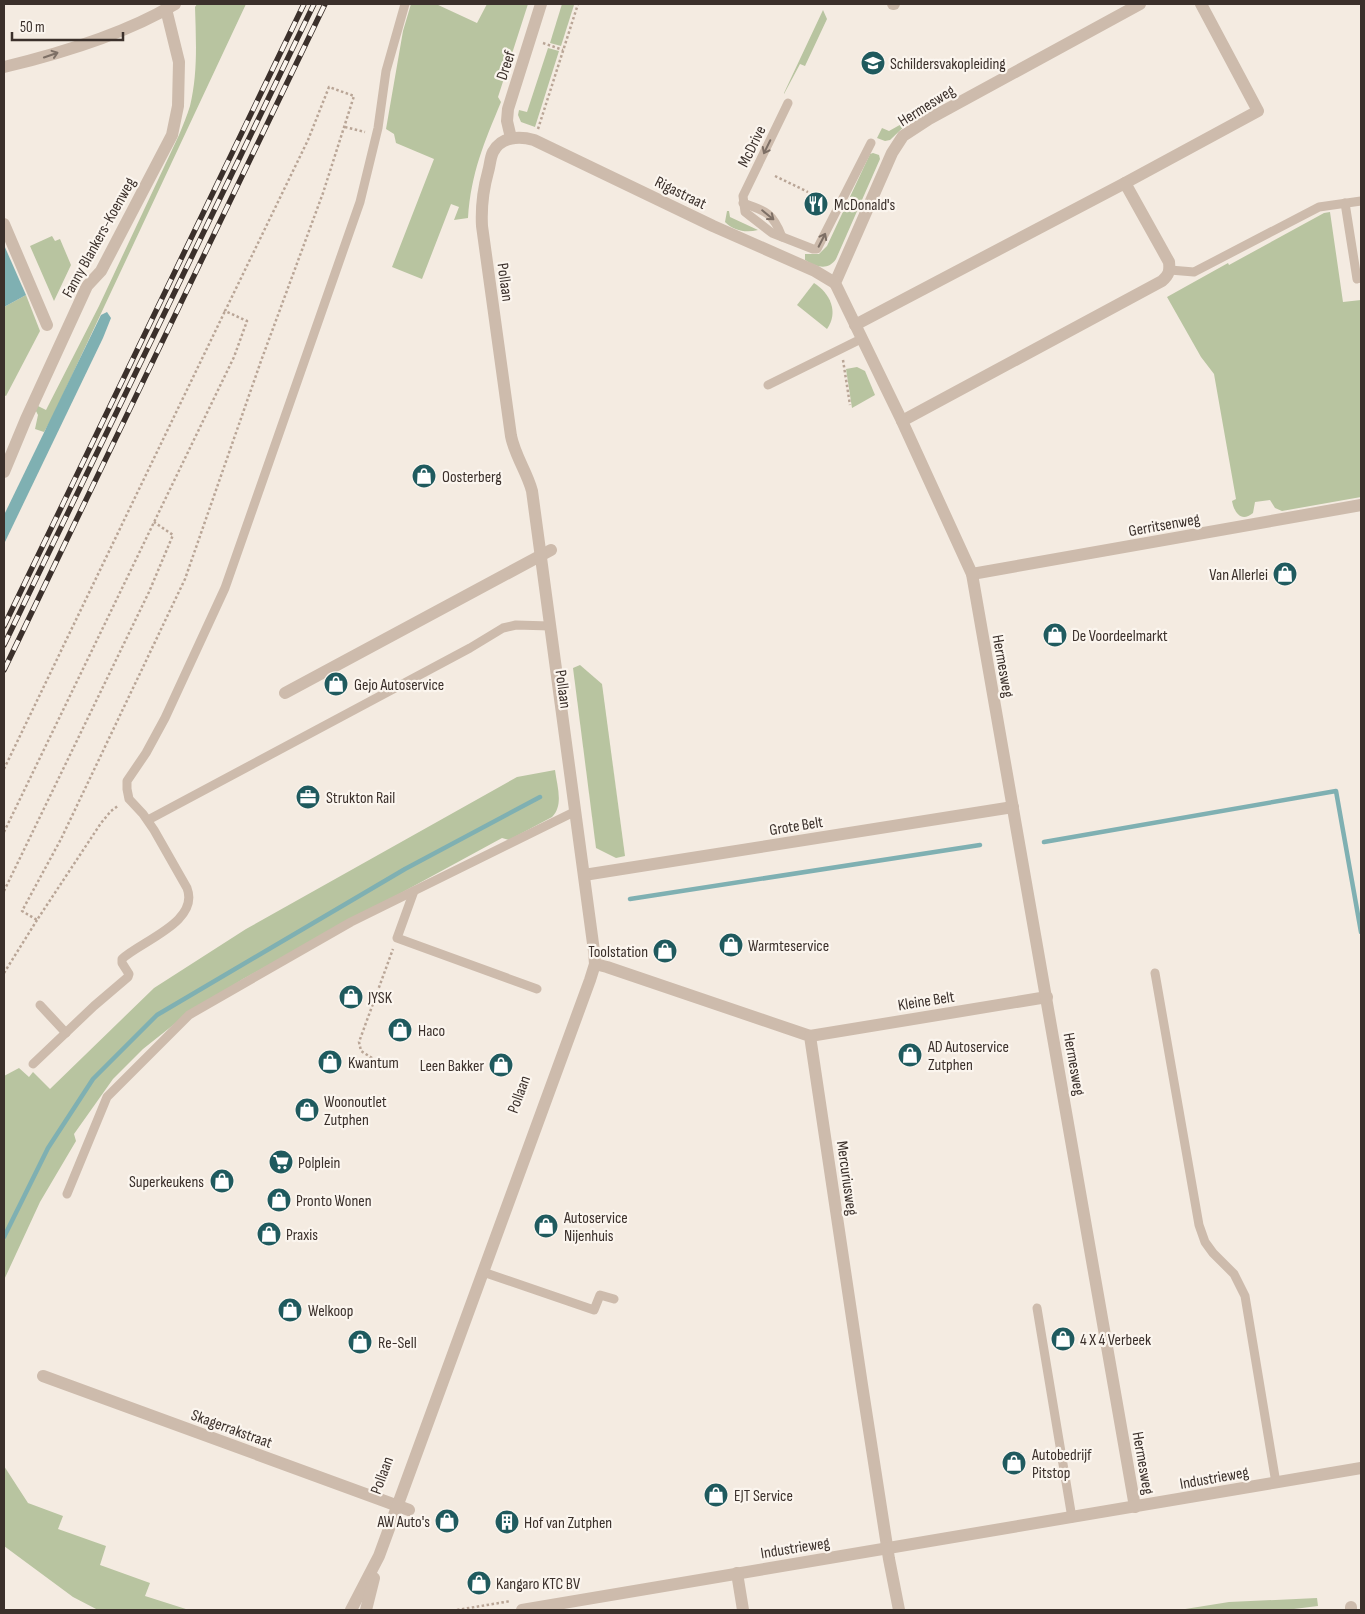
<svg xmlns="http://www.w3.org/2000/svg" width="1365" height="1614" font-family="'Sofia Sans Condensed',sans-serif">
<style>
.green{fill:#b8c4a0}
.water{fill:#7fb0b2}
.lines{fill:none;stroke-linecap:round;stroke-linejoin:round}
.stream{stroke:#7fb0b2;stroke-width:4.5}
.path{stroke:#b9a596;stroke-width:2.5;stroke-dasharray:2.5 2.5;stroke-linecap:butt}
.service{stroke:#cdbbac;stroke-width:9}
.pedestrian{stroke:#cdbbac;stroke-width:12}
.minor{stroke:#cdbbac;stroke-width:12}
.tertiary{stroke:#cdbbac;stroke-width:12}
.rail-casing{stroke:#3b302b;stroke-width:5.5}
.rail{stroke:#fbf5ee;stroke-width:4;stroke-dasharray:11;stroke-linecap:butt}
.oneway{stroke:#7d6f65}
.labels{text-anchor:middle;stroke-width:4.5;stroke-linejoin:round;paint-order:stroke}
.poi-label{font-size:16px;fill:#3b302b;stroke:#fbf5ee;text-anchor:start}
.street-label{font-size:16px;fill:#3b302b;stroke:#fbf5ee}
</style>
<rect width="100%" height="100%" fill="#f4ebe1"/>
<g class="green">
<path d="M 197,4 L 246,4 L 52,418 L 44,432 L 35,429 L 38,415 L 35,409 L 36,405 L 46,410 L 99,306 L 179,135 C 183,125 187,116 190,106 C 198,73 196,40 195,7 Z"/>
<path d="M 411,4 L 436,4 L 477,23 L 487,4 L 528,4 L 498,97 L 501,102 C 484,143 471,173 468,218 L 454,220 L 459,207 L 451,204 L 422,279 L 392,267 L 434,159 L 396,143 L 394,134 L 386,129 L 403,31 Z"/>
<polygon points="562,4 574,5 561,46 550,43"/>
<polygon points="823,10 827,19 805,66 800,64 784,94 784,93"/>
<polygon points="548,48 559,51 535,127 521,122 518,115 519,110 527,112"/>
<polygon points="914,117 890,140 885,141 877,138 882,128 889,131"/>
<path d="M 873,153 L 879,155 L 880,159 L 836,259 C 828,271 816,267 805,260 L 805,254 L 819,254 L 827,246 L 870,154 Z"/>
<path d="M 727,211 L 729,211 L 730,217 L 758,230 C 746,233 734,231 725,222 Z"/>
<path d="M 1330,212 L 1343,302 L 1361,300 L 1361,497 L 1282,511 L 1275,508 L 1270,500 L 1255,502 L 1253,513 C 1241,523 1234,512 1232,501 L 1236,499 L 1214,374 L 1201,357 L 1167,297 L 1228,263 L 1229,265 L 1324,213 Z"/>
<polygon points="52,236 55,241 60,239 71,265 54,301 30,246"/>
<path d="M 814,283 C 830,293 839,312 827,329 L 797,305 Z"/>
<polygon points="26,295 40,331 6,396 4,395 4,307"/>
<polygon points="857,367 865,371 875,395 852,408 846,369"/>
<polygon points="580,665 602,684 625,856 616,858 596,848 573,668"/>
<path d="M 555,770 C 557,786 564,805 552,817 L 509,840 L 502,838 L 243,979 L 182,1018 L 143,1049 L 113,1079 L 74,1134 L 76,1141 L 40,1202 L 4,1280 L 4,1076 L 19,1068 L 29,1077 L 33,1072 L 50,1089 L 154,988 L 246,929 L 517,777 Z"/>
<polygon points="4,1466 28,1503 63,1516 58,1529 106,1546 100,1565 150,1583 145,1596 189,1610 98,1610 73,1597 4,1546"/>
<polygon points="1317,1598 1318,1606 1286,1610 1179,1610 1229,1602"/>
</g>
<g class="water">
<polygon points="4,245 26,295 4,307"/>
<polygon points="107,312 111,318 103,338 4,544 4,515 101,315"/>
</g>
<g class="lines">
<g class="stream">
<polyline points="1044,842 1336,791 1361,932"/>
<polyline points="630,899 980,845"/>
<polyline points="4,1237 48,1148 93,1079 157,1015 405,869 540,797"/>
</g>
<g class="path">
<polyline points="543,43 563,50"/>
<polyline points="345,127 365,132"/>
<polyline points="538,129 578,4"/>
<polyline points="775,176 808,192"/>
<polyline points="843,360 850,405"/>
<polyline points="4,769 225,311"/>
<polyline points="4,832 234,357 247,321 225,311 308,140 329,87 354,96 323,193 261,361 185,579 61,839 22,911 37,920 101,823 111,811 119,805"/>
<polyline points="4,891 149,592 173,535 154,522"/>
<polyline points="4,973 37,920"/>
<polyline points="372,1058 361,1051 359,1042 393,949"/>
<polyline points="457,1610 511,1601"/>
</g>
<g class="service">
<polyline points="788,103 743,196 745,212 772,233 813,249 817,249 871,143"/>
<path d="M 743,203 C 766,211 773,213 782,237"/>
<polyline points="1345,203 1357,279 1361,278"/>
<polyline points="1170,270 1194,272 1319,207 1361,201"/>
<polyline points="768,385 861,339"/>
<polyline points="148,820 470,648 503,628 516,625 550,626"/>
<polyline points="414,891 397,938 537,989"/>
<polyline points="1155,973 1199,1225 1205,1242 1213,1253 1234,1274 1245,1296 1276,1483"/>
<polyline points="40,1005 66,1033"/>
<path d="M 33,1064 L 94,1006 L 128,977 L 129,974 L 122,963 L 122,959 C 141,941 200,922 187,888 L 154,830 L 143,814 L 129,799 L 127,789 L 127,781 L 146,753 L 165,718 L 225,588 L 360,202 L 378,128 L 386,71 L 405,4"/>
<polyline points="67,1194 107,1097 189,1015 351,922 576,811"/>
<polyline points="483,1272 594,1310 600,1295 614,1299"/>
<polyline points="1037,1308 1072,1518"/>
</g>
<g class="pedestrian">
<polyline points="893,4 894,4"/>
<polyline points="4,224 47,325"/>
</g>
<g class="minor">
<path d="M 4,67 C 58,54 127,33 175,4"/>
<polyline points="511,138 507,121 508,109 541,4"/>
<polyline points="1125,183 1258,111 1201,4"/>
<path d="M 855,325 L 1125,183 L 1169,262 C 1170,271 1169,275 1162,281 L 902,421"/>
<polyline points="4,472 26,419 87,286 101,271 172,135 178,106 179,62 166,9"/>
<polyline points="972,574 1361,505"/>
<polyline points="285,693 551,550"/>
<polyline points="584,875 1013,807"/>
<polyline points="595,964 607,967 810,1036 862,1385 889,1559 899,1610"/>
<polyline points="810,1036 1047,997"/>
<polyline points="43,1376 409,1510"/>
<polyline points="1135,1507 972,574 902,421 835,283 892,153 903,136 929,119 1140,4"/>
<polyline points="737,1573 743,1610"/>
<polyline points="1351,1607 1351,1610"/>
<path d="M 351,1610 L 379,1556 L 590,980 L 595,964 L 594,951 L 532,491 C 527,472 515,456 511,436 L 482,226 C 481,207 483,190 488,172 C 490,166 490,158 493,152 C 501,136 520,136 534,140 L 713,226 L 815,271 L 835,283"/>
<polyline points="366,1610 374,1578"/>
</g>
<polyline class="tertiary" points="522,1610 1361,1468"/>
<defs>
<g id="rail">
<polyline points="4,626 304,4"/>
<polyline points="4,645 314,4"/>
<polyline points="4,670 325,4"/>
</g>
</defs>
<use href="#rail" class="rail-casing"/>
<use href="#rail" class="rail"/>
</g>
<defs><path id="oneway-shaft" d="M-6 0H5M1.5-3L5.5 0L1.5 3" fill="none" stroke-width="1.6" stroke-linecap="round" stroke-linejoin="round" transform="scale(1.25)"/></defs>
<g class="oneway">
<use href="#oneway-shaft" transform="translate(51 55) rotate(-19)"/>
<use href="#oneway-shaft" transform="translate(767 147) rotate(116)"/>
<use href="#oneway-shaft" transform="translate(768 215) rotate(39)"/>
<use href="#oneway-shaft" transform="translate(822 240) rotate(-63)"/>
</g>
<defs>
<symbol id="school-disc" viewBox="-11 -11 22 22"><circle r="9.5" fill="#1f5a5e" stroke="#fbf5ee"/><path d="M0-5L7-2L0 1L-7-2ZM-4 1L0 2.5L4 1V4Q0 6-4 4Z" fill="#fff"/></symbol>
<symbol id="restaurant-disc" viewBox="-11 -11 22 22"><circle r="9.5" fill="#1f5a5e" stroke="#fbf5ee"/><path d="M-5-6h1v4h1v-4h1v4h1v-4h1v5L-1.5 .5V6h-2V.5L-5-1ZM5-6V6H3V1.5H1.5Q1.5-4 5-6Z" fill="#fff"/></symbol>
<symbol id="shop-disc" viewBox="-11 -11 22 22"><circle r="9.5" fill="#1f5a5e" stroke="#fbf5ee"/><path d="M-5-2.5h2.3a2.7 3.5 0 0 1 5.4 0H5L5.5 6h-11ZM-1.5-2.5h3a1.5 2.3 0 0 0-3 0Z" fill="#fff"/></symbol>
<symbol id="office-disc" viewBox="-11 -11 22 22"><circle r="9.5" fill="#1f5a5e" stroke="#fbf5ee"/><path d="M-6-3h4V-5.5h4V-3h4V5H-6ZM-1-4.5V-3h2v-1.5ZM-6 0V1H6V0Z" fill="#fff"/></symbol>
<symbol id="supermarket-disc" viewBox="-11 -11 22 22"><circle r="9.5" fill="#1f5a5e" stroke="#fbf5ee"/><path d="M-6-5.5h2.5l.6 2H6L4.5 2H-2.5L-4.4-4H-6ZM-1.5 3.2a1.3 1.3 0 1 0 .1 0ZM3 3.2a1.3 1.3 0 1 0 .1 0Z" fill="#fff"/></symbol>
<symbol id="building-disc" viewBox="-11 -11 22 22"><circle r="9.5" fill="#1f5a5e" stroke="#fbf5ee"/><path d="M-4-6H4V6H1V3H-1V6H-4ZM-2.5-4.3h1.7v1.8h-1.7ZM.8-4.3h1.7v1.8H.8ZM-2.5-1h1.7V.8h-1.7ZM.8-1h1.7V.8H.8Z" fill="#fff"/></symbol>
</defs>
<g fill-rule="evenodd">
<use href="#school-disc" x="859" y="49" width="28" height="28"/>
<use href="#restaurant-disc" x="802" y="190" width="28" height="28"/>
<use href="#shop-disc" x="410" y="462" width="28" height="28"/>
<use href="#shop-disc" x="1271" y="560" width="28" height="28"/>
<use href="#shop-disc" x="1041" y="621" width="28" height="28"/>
<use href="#shop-disc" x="322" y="670" width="28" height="28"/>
<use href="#office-disc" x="294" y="783" width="28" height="28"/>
<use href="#shop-disc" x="717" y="931" width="28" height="28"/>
<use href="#shop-disc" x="651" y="937" width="28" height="28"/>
<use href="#shop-disc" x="337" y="983" width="28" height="28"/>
<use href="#shop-disc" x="386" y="1016" width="28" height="28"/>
<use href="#shop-disc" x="896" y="1041" width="28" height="28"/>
<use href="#shop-disc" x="316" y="1048" width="28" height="28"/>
<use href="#shop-disc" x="487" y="1051" width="28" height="28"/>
<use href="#shop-disc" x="293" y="1096" width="28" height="28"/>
<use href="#supermarket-disc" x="267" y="1148" width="28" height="28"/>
<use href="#shop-disc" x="208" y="1167" width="28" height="28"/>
<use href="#shop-disc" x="265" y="1186" width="28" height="28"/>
<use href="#shop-disc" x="532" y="1212" width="28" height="28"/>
<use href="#shop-disc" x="255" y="1220" width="28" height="28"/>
<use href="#shop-disc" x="276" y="1296" width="28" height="28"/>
<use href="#shop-disc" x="1049" y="1325" width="28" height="28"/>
<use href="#shop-disc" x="346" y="1328" width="28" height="28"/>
<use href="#shop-disc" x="1000" y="1449" width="28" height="28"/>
<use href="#shop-disc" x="702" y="1481" width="28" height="28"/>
<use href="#shop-disc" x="433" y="1507" width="28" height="28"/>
<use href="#building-disc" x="493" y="1508" width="28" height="28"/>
<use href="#shop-disc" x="465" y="1569" width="28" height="28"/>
</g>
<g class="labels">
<g class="poi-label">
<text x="890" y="69">Schildersvakopleiding</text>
<text x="834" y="210">McDonald's</text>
<text x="442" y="482">Oosterberg</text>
<text x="1268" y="580" text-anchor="end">Van Allerlei</text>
<text x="1072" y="641">De Voordeelmarkt</text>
<text x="354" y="690">Gejo Autoservice</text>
<text x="326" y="803">Strukton Rail</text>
<text x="748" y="951">Warmteservice</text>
<text x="648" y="957" text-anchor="end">Toolstation</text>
<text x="368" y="1003">JYSK</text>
<text x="418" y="1036">Haco</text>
<text x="928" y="1052">AD Autoservice<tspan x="928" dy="18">Zutphen</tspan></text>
<text x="348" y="1068">Kwantum</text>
<text x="484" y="1071" text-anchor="end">Leen Bakker</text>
<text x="324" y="1107">Woonoutlet<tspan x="324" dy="18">Zutphen</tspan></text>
<text x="298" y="1168">Polplein</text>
<text x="204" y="1187" text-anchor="end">Superkeukens</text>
<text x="296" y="1206">Pronto Wonen</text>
<text x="564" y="1223">Autoservice<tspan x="564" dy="18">Nijenhuis</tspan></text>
<text x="286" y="1240">Praxis</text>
<text x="308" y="1316">Welkoop</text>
<text x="1080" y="1345">4 X 4 Verbeek</text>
<text x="378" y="1348">Re-Sell</text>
<text x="1032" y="1460">Autobedrijf<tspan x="1032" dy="18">Pitstop</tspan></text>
<text x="734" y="1501">EJT Service</text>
<text x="430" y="1527" text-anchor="end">AW Auto's</text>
<text x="524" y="1528">Hof van Zutphen</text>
<text x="496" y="1589">Kangaro KTC BV</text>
</g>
<g class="street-label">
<text transform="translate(505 65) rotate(-72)" y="6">Dreef</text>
<text transform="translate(926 105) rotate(-32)" y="6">Hermesweg</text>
<text transform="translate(751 146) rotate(-64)" y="6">McDrive</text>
<text transform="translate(681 192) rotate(26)" y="6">Rigastraat</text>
<text transform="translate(98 237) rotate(-61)" y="6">Fanny Blankers-Koenweg</text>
<text transform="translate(506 282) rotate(82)" y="6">Pollaan</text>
<text transform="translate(1164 524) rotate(-10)" y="6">Gerritsenweg</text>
<text transform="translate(1004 666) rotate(80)" y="6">Hermesweg</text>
<text transform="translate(564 689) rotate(82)" y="6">Pollaan</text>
<text transform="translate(796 825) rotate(-9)" y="6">Grote Belt</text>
<text transform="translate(926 1000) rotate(-9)" y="6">Kleine Belt</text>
<text transform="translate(1075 1064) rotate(80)" y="6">Hermesweg</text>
<text transform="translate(518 1094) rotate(-70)" y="6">Pollaan</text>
<text transform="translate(848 1178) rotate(82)" y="6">Mercuriusweg</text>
<text transform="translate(232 1428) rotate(20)" y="6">Skagerrakstraat</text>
<text transform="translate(1144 1463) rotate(80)" y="6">Hermesweg</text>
<text transform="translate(381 1475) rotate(-70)" y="6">Pollaan</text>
<text transform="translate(1214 1477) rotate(-10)" y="6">Industrieweg</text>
<text transform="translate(795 1547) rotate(-9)" y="6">Industrieweg</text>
</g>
</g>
<rect width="1365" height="1614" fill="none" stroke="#3b302b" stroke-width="10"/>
<path d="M12 32v8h111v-8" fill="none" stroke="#3b302b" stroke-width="2.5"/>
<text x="20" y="32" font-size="15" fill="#3b302b" stroke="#fbf5ee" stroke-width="4" paint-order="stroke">50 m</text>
</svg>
